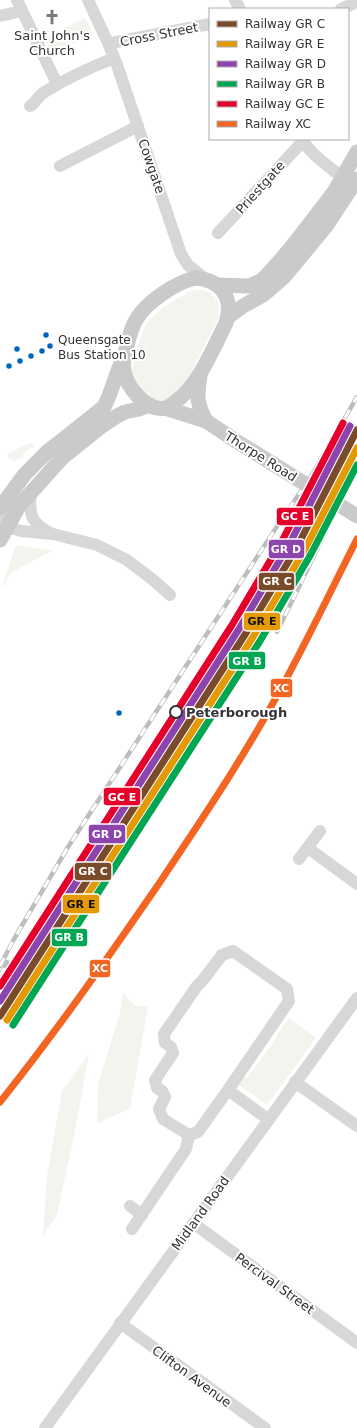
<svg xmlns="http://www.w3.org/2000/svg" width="357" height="1428" font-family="'DejaVu Sans',sans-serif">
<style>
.green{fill:#f1f5ed}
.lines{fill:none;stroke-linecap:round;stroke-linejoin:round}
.minor{stroke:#d7d7d7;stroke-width:12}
.major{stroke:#cacaca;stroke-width:15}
.rail-casing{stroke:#bebebe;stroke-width:4.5}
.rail{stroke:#fff;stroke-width:3;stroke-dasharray:9;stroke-linecap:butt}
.major-bridge{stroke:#cacaca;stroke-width:15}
.rail-1-casing{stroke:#fff;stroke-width:10}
.rail-2-casing{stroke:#fff;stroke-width:10}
.rail-3-casing{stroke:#fff;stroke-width:10}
.rail-4-casing{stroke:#fff;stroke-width:10}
.rail-5-casing{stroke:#fff;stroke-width:10}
.rail-6-casing{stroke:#fff;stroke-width:10}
.rail-1{stroke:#7a4b2a;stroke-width:7}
.rail-2{stroke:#e39a05;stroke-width:7}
.rail-3{stroke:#8e44ad;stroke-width:7}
.rail-4{stroke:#00a651;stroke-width:7}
.rail-5{stroke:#e4002b;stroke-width:7}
.rail-6{stroke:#f26522;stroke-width:7}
.bus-dot{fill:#0065bd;stroke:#fff;stroke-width:1.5}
.stop-dot{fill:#fff;stroke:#333;stroke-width:2}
.labels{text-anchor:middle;stroke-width:4;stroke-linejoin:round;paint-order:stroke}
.bus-label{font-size:12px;fill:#333;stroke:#fff;text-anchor:start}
.street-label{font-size:13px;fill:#333;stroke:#fff}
.poi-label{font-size:13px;fill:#333;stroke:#fff}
.stop-label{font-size:13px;font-weight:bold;fill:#333;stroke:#fff;text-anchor:start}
.line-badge{stroke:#fff;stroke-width:1.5}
.badge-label{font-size:11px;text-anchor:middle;font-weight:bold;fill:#fff}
.pale-badge-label{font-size:11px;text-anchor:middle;font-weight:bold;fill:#111}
</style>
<rect width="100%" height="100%" fill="#fff"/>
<g class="green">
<polygon points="85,18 93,34 73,44 64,28"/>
<polygon points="60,30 68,46 52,54 44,38"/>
<path d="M 194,290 C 214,288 222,302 218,319 L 186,382 C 173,400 157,410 140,388 C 138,385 134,381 133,378 C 130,370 142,329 148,322 C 156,311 175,300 187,293 Z"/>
<polygon points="28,444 32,444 34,447 25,452 22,458 15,461 9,458 7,454"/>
<polygon points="16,545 52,551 12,572 1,589"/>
<polygon points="123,992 134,1005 148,1007 130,1109 97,1123 98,1084 120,1013"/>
<polygon points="289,1018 316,1038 267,1105 238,1084 243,1078 248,1077 276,1039 277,1035"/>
<polygon points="89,1054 75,1131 57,1215 43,1235 47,1176 62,1091"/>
</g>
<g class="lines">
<g class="minor">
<polyline points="17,0 57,84"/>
<polyline points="88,0 109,45 117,65 181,254 188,265 205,279"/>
<polyline points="235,0 240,9"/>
<polyline points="341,9 357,2"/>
<polyline points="0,16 22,11"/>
<polyline points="109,45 116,42 210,24"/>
<path d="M 30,106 C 36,103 37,97 43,93 C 65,79 89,68 114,58"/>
<path d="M 302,139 C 311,155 328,166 342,177"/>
<polyline points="60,166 138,126"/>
<polyline points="218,233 303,141"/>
<path d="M 31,493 C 28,515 32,524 52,534"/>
<polyline points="5,501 3,511 7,527 21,531 53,534 97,545 127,560 152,579 170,595"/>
<polyline points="308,848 357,884"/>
<polyline points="299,859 320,831"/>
<polyline points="295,1082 357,1126"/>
<polyline points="228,1090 198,1132 189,1135 163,1119 159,1109 165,1097 162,1091 157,1088 155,1080 173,1053 171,1047 165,1043 164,1034 197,986 203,980 222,955 233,951 287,989 289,1001 228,1090 269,1120"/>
<polyline points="130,1206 142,1215"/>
<polyline points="193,1223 357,1343"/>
<polyline points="132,1229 186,1149 189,1135"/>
<polyline points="120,1323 265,1428"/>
<polyline points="45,1428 357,998"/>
</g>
<g class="major">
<path d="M 195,278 C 221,280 234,297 226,323 C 214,347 197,388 175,402 C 173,404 168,407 165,408 C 146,412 126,386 124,370 C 122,362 125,353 127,346 C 129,337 131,328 136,320 C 146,302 175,283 195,278 Z"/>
<polyline points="217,285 249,286 261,281 270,272 290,249 334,192 357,152"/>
<polyline points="228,317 243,306 263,295 284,277 327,225 357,179"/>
<path d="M 200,376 C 197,396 196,402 206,421"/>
<polyline points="165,408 206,421 236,441"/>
<path d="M 0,508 L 25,474 L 46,453 L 104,407 C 112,392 115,375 123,359"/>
<polyline points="0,540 19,506 62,458 102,426 117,416 125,412 139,409 150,405"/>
</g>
<defs>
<g id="rail">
<polyline points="277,632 326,531"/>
<polyline points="0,966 14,939 68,847 274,531 313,473 357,397"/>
<polyline points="0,976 7,962"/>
</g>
</defs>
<use href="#rail" class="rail-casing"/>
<use href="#rail" class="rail"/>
<polyline class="major-bridge" points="236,441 357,516"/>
<defs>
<polyline id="rail-1" points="0,1016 246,633 297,547 357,430"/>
<polyline id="rail-2" points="7,1020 253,637 304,551 357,448"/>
<polyline id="rail-3" points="0,1001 239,629 290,543 350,426"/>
<polyline id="rail-4" points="13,1025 260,641 311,554 357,465"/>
<polyline id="rail-5" points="0,986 232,625 283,539 343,423"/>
<path id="rail-6" d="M 0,1102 C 56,1032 107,959 158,885 C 198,825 238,766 273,703 C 303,650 329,594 357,539"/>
</defs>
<use href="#rail-1" class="rail-1-casing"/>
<use href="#rail-2" class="rail-2-casing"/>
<use href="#rail-3" class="rail-3-casing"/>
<use href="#rail-4" class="rail-4-casing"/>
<use href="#rail-5" class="rail-5-casing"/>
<use href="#rail-6" class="rail-6-casing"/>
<use href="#rail-1" class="rail-1"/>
<use href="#rail-2" class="rail-2"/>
<use href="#rail-3" class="rail-3"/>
<use href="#rail-4" class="rail-4"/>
<use href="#rail-5" class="rail-5"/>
<use href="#rail-6" class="rail-6"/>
</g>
<defs>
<symbol id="church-bare" viewBox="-9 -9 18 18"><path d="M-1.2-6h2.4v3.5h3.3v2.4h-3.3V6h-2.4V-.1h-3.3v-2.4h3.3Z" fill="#7a7a7a" stroke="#fff" stroke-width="2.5" paint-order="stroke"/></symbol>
</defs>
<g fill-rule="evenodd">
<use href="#church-bare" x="41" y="6" width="22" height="22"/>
</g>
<g class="bus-dot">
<circle cx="46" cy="335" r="3.5"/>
<circle cx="50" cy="346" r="3.5"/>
<circle cx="17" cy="349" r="3.5"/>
<circle cx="42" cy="351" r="3.5"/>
<circle cx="31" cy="356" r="3.5"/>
<circle cx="20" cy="361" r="3.5"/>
<circle cx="9" cy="366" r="3.5"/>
<circle cx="119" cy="713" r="3.5"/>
</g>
<circle class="stop-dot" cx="176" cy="712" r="6"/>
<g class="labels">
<g class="bus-label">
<text x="58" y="344">Queensgate<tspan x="58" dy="15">Bus Station 10</tspan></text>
</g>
<g class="street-label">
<text transform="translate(159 34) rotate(-11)" y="5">Cross Street</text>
<text transform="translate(152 166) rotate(71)" y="5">Cowgate</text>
<text transform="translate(260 187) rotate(-48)" y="5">Priestgate</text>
<text transform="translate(261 456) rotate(32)" y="5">Thorpe Road</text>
<text transform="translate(200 1213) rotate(-54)" y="5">Midland Road</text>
<text transform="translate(275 1283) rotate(36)" y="5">Percival Street</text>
<text transform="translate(192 1376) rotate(36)" y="5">Clifton Avenue</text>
</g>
<g class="poi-label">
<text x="52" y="40">Saint John's<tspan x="52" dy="15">Church</tspan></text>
</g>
<g class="stop-label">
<text x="186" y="717">Peterborough</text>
</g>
</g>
<g class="line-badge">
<rect x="276" y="507" width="38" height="19" rx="4" fill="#e4002b"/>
<rect x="268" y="539" width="37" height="20" rx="4" fill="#8e44ad"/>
<rect x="258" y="572" width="37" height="19" rx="4" fill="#7a4b2a"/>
<rect x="243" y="612" width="38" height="19" rx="4" fill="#e39a05"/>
<rect x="228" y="651" width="38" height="19" rx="4" fill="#00a651"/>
<rect x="270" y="678" width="23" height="20" rx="4" fill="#f26522"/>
<rect x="103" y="787" width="38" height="19" rx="4" fill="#e4002b"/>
<rect x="88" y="824" width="38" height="20" rx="4" fill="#8e44ad"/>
<rect x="74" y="862" width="38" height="19" rx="4" fill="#7a4b2a"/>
<rect x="62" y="894" width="38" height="20" rx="4" fill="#e39a05"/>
<rect x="51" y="928" width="37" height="19" rx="4" fill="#00a651"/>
<rect x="89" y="959" width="22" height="19" rx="4" fill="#f26522"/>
</g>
<g class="badge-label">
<text x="295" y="520">GC E</text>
<text x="286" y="553">GR D</text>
<text x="277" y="585">GR C</text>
<text x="247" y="665">GR B</text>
<text x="281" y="692">XC</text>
<text x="122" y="801">GC E</text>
<text x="107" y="838">GR D</text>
<text x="93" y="875">GR C</text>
<text x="69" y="941">GR B</text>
<text x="100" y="972">XC</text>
</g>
<g class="pale-badge-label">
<text x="262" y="625">GR E</text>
<text x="81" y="908">GR E</text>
</g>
<rect x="209" y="8" width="140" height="132" fill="#ffffff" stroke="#adadad"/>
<rect x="217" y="21" width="20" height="6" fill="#7a4b2a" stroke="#adadad"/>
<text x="245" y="28" font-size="12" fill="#333333">Railway GR C</text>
<rect x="217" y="41" width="20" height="6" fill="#e39a05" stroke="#adadad"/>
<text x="245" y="48" font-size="12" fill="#333333">Railway GR E</text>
<rect x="217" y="61" width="20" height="6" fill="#8e44ad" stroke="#adadad"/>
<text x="245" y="68" font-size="12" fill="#333333">Railway GR D</text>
<rect x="217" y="81" width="20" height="6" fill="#00a651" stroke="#adadad"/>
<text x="245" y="88" font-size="12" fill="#333333">Railway GR B</text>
<rect x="217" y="101" width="20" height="6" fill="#e4002b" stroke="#adadad"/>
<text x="245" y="108" font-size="12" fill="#333333">Railway GC E</text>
<rect x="217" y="121" width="20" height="6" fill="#f26522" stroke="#adadad"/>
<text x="245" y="128" font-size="12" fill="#333333">Railway XC</text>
</svg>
